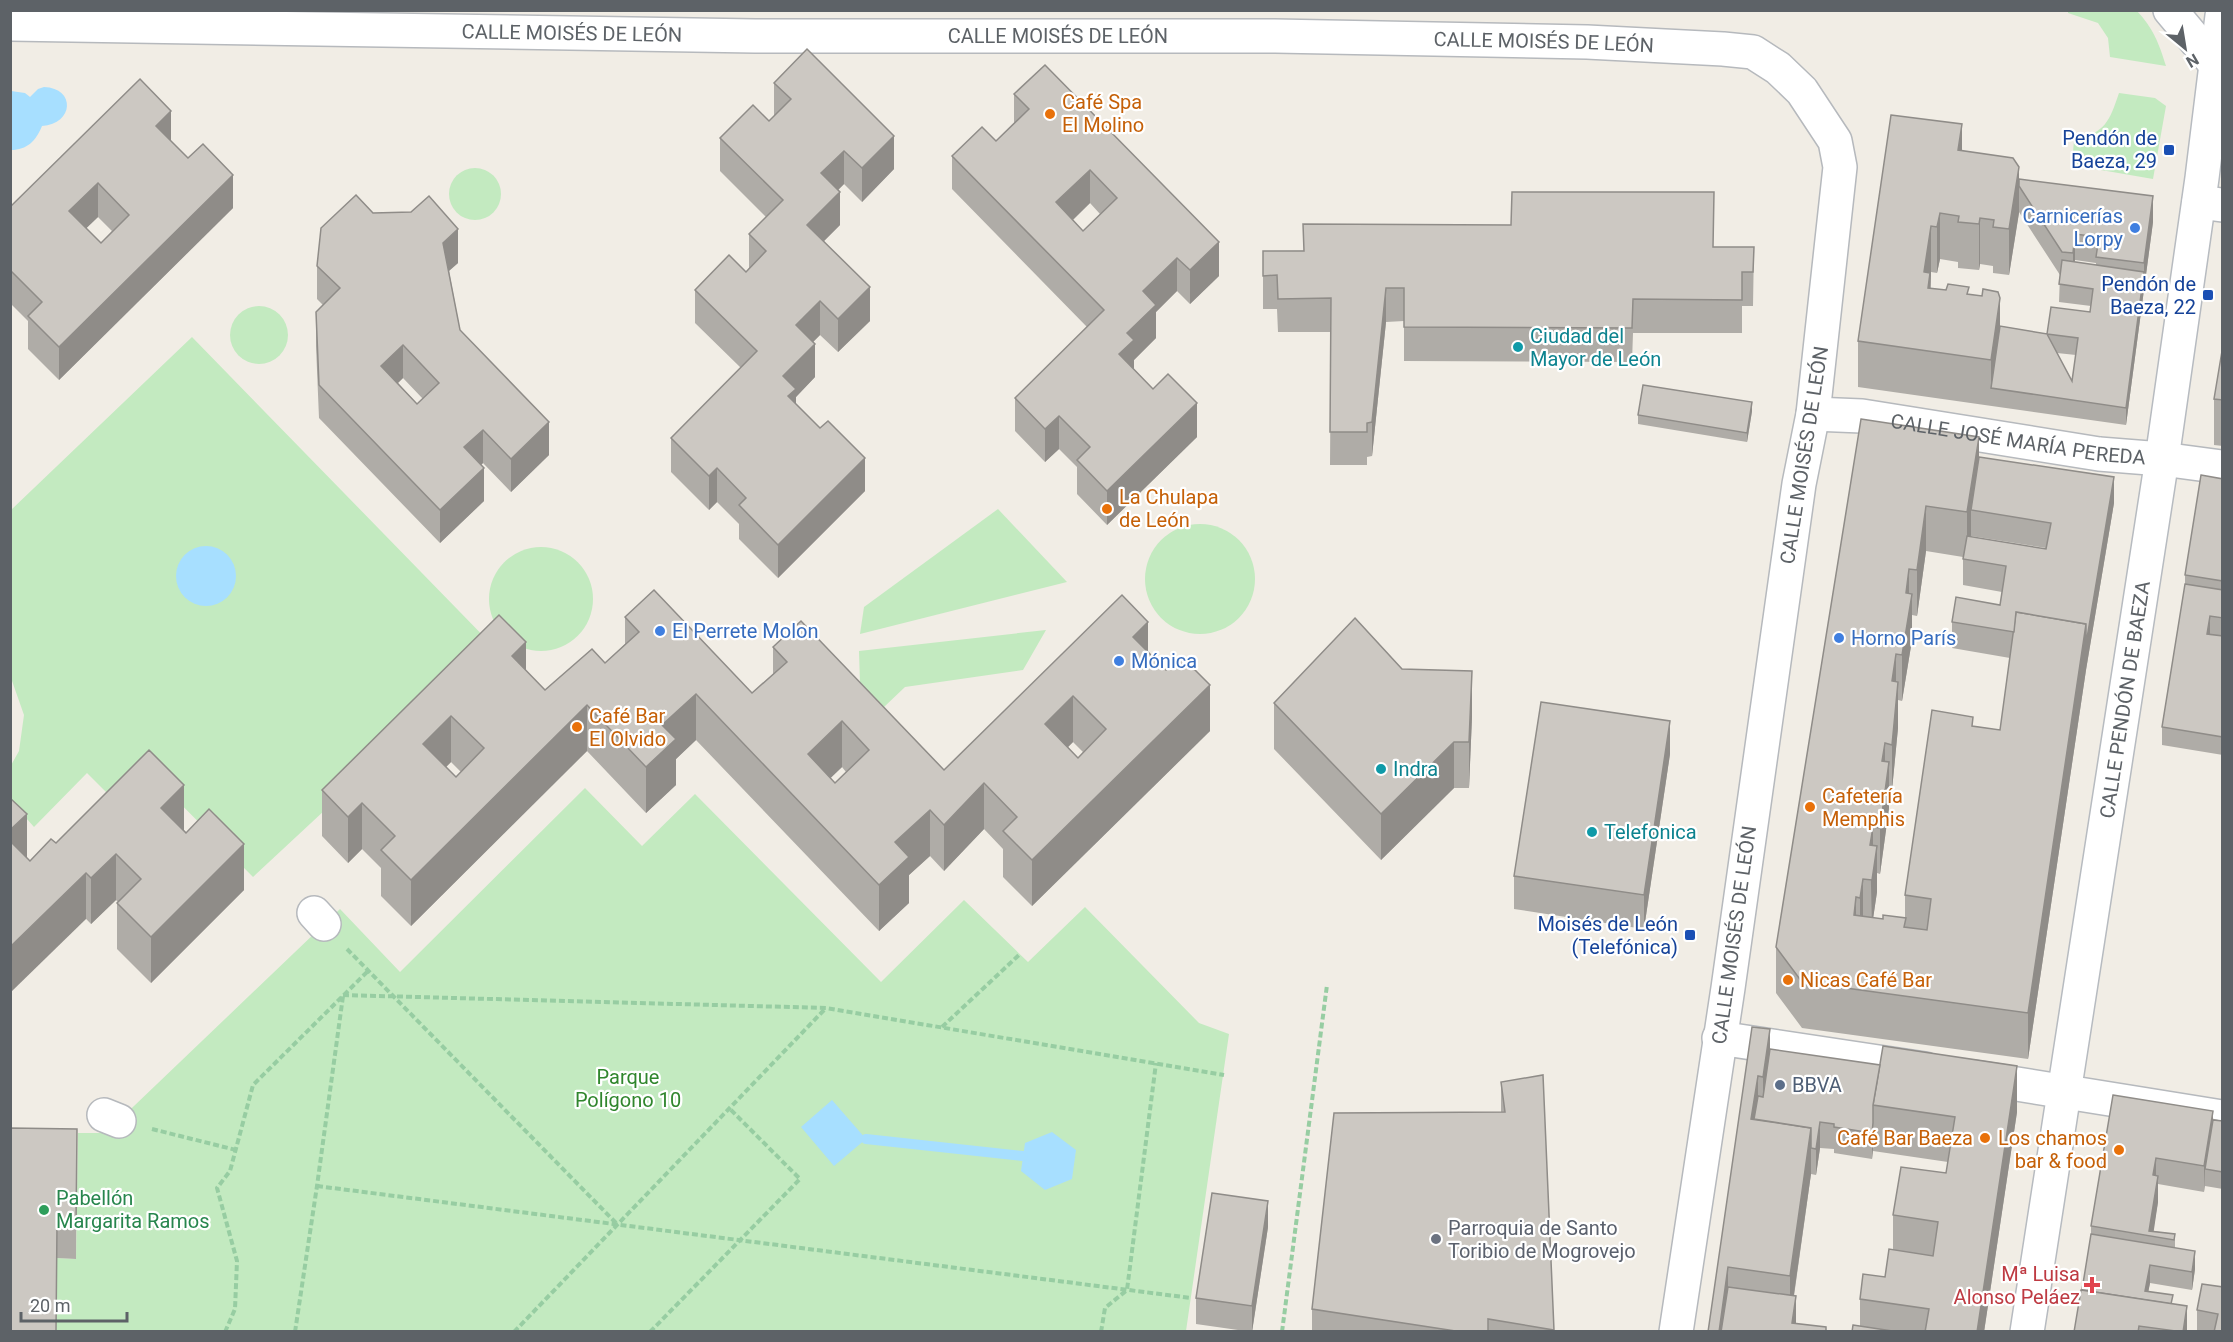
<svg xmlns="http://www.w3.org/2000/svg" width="2233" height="1342" font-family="Roboto,sans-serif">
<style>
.green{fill:#c3eac0}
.water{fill:#a7dfff}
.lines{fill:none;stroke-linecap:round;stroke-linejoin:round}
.stream{stroke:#a7dfff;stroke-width:10}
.minor-casing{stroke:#b6b9bd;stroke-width:36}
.secondary-casing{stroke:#b7bbc0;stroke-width:36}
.path{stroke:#97cda2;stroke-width:4;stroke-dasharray:6 3;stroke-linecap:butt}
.minor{stroke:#fff;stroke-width:33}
.secondary{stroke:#fff;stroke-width:33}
.wall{fill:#afaca7;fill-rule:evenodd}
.shaded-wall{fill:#8f8c88}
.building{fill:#ccc8c2;stroke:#8f8c88;stroke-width:1.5;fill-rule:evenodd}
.food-dot{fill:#e8710a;stroke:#fff;stroke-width:2}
.transit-dot{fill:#1a4fb4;stroke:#fff;stroke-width:2}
.shop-dot{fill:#3f7fe0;stroke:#fff;stroke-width:2}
.culture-dot{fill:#0f9aa8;stroke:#fff;stroke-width:2}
.service-dot{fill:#5c6f8a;stroke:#fff;stroke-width:2}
.leisure-dot{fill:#2e9e5b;stroke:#fff;stroke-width:2}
.worship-dot{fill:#6b7280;stroke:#fff;stroke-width:2}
.health-dot{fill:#e0444e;stroke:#fff;stroke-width:2}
.labels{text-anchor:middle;stroke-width:4.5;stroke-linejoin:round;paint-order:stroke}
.street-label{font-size:20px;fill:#5d6267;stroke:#fff}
.food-label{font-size:20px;fill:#c56008;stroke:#fff;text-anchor:start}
.transit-label{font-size:20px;fill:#164399;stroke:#fff;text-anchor:end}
.shop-label{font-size:20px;fill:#366cbe;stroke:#fff;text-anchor:start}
.culture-label{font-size:20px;fill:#0d838f;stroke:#fff;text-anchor:start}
.park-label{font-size:20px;fill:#30862d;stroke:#fff}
.service-label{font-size:20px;fill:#4e5e75;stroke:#fff;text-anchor:start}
.leisure-label{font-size:20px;fill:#27864d;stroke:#fff;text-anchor:start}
.worship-label{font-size:20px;fill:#5b616d;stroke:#fff;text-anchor:start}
.health-label{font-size:20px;fill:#be3a42;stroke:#fff;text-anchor:end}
</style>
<rect width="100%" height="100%" fill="#f1ede5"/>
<g class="green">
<path d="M 2068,11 L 2137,11 C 2153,28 2159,43 2166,66 L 2110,57 L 2108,38 L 2098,23 L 2068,13 Z"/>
<path d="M 2119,93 L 2155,98 L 2166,106 L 2153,179 L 2072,165 L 2074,140 C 2106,132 2109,122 2119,93 Z"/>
<circle cx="475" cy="194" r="26"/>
<circle cx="259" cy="335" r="29"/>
<polygon points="192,337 497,650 253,877 148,771 114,800 87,773 34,827 11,801 10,767 19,751 24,715 11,678 11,510"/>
<polygon points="998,509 1067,582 860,634 864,607"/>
<circle cx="1200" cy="579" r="55"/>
<circle cx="541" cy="599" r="52"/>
<polygon points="1046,630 1023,670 905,687 884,707 860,684 859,651"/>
<polygon points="585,788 642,846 695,794 881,982 964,900 1028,962 1085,907 1199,1023 1229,1034 1186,1331 56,1332 57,1258 76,1259 78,1133 99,1133 111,1128 340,909 400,972"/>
</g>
<g class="water">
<path d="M 44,87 C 76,88 74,124 42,126 C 36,141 27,150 11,150 L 11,91 L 25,93 L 30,97 L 38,89 Z"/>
<circle cx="206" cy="576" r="30"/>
<polygon points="832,1100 866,1139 834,1166 801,1127"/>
<polygon points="1052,1132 1076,1150 1072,1179 1045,1190 1021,1171 1025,1143"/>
</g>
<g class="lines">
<polyline class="stream" points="866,1139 1023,1156"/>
<defs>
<g id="minor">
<path id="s1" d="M 10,24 L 755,36 L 1275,36 L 1587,42 L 1723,49 L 1753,52 L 1778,68 L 1802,91 L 1835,141 L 1840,167 L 1813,414 L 1799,484 L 1728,988 L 1676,1332"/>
<polyline points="2199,202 2222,205"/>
<path id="s2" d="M 1813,414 L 1862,416 L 2099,454 L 2162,459 L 2222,467"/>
<polyline points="314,913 324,924"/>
<polyline points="1719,1038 1925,1069"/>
<polyline points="1973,1077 2222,1117"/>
<polyline points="104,1115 119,1121"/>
</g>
<g id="secondary">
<polyline points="2170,10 2217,66"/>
<path id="s3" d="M 2027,1332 L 2162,459 L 2202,178 L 2222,16"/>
</g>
</defs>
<use href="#minor" class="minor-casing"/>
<use href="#secondary" class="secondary-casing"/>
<g class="path">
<polyline points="347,949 617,1224"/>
<polyline points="343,995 826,1008 1224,1075"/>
<polyline points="942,1027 1020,954"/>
<polyline points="152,1129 236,1150"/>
<polyline points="317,1186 1191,1298"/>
<polyline points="225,1332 235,1309 237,1261 217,1188 230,1171 253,1085 368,971"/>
<polyline points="295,1332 317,1186 343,996"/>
<polyline points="514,1332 825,1009"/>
<polyline points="650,1332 800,1179 729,1108"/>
<polyline points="1101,1332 1105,1308 1127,1290 1156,1063"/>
<polyline points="1282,1332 1327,985"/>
</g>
<use href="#minor" class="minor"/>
<use href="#secondary" class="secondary"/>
</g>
<g class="wall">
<polygon points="774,83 894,169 862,202 844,184 838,190 840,225 824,241 870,321 838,352 820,335 813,342 815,377 796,397 796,404 865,491 778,578 739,539 739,524 717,502 709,510 671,472 671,438 741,368 695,323 695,290 746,272 749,268 749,234 766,217 720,171 720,138 769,121 774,116"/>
<path d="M 1014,94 L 1219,276 L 1190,304 L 1177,291 L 1156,312 L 1156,338 L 1134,360 L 1134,369 L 1197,437 L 1107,525 L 1077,494 L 1077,467 L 1059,449 L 1045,462 L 1015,431 L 1015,398 L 1087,327 L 952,189 L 952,156 L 996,141 L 1014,124 ZM 1090,203 L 1100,214 L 1083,231 L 1073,220 Z"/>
<path d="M 171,141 L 233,208 L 59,380 L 28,349 L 28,321 L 10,303 L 10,207 ZM 98,217 L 112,231 L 101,243 L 86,228 Z"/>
<path d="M 1962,151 L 2019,179 L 2153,222 L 2126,425 L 1858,387 L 1858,341 ZM 2019,212 L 2060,275 L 2059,302 L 2091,306 L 2090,312 L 2047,334 L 2000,326 L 1930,288 L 1931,272 L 1937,273 L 1940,259 L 1958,262 L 1958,268 L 1979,270 L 1980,264 L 1993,266 L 1993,273 L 2009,275 ZM 2075,260 L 2096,263 L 2096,265 L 2075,262 ZM 2057,353 L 2076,355 L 2072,381 Z"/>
<path d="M 373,213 L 458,263 L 449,271 L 460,330 L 549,455 L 511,492 L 483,463 L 481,465 L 484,501 L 440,543 L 319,418 L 316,346 L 316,312 L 323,305 L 317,299 L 317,266 ZM 403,378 L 423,399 L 417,404 L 398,383 Z"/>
<polygon points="1754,247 1753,306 1742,306 1742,333 1633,333 1632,362 1404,361 1404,321 1386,322 1372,456 1367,457 1367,465 1330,465 1331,332 1278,332 1277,309 1263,309 1263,251"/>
<polygon points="2223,345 2223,446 2214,445 2214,399"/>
<polygon points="1752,411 1747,442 1638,424 1638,415"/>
<path d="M 1861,419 L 1979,457 L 2114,503 L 2086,670 L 2028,1059 L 1802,1028 L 1776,993 L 1776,947 ZM 1971,535 L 1971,536 L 2046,548 L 2046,549 L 1971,537 ZM 1926,551 L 1963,557 L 1963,585 L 2002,592 L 2000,605 L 1952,622 L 1952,648 L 2010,658 L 2000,730 L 1973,726 L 1905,895 L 1905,918 L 1883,919 L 1873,918 L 1877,892 L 1877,873 L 1880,874 L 1889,808 L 1889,790 L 1892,790 L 1898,728 L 1898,700 L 1902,701 L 1912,640 L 1912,615 L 1917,616 Z"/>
<polygon points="2223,479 2223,755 2162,745 2162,727 2185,584 2185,575"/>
<path d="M 625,617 L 752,693 L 773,674 L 773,647 L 944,770 L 1148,652 L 1210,731 L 1032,906 L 1003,877 L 1003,849 L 984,829 L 944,871 L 930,856 L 909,875 L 909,903 L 879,931 L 696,740 L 676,759 L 676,785 L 646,813 L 587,751 L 411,926 L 381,896 L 381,868 L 362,849 L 348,863 L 322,836 L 322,790 L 526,671 L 545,690 L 605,663 L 625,644 ZM 1073,742 L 1083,752 L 1078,758 L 1068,747 ZM 451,762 L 461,772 L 456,777 L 446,767 ZM 842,767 L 846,772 L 835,783 L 830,778 Z"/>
<polygon points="1402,669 1472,717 1469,788 1454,788 1381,860 1274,749 1274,703"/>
<polygon points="1670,754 1644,929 1514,909 1514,876"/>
<polygon points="184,830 244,890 151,983 117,949 117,903 118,902 116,900 91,924 30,861 56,843"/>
<polygon points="1752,1027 1770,1049 2017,1112 1984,1332 1852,1332 1860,1326 1860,1299 1885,1277 1893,1250 1893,1215 1946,1173 1948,1162 1873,1151 1873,1149 1872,1159 1834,1153 1834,1149 1820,1148 1816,1175 1811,1174 1794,1296 1796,1324 1826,1332 1708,1332"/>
<polygon points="1501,1082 1554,1332 1312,1332 1312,1309 1501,1112"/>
<polygon points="2113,1095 2223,1121 2223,1189 2205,1186 2204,1192 2158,1184 2158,1202 2153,1231 2175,1234 2175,1248 2195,1269 2192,1290 2150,1283 2148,1292 2173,1304 2187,1332 2074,1332 2082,1290 2091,1234 2091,1226"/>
<polygon points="77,1129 76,1259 57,1258 10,1332"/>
<polygon points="1268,1227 1252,1332 1196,1324 1196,1298"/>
<polygon points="2223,1287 2223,1332 2197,1332 2197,1310"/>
</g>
<g class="shaded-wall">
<polygon points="171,111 171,144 156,126"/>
<polygon points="1962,124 1962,170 1958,150"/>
<polygon points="894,136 894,169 862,202 862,168"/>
<polygon points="844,151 844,184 821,207 821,173"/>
<polygon points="2019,167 2019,213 2009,275 2009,229"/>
<polygon points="1090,170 1090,203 1056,236 1056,202"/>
<polygon points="233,175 233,208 59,380 59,347"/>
<polygon points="98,183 98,217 69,245 69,211"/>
<polygon points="840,192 840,225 807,258 807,225"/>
<polygon points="2153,196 2153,222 2126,425 2126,408 2144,272 2144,263"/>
<polygon points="1940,213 1940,259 1937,273 1937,227"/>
<polygon points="1980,218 1980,264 1979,270 1979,224"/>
<polygon points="1931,226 1931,272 1930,319 1924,272"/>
<polygon points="458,229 458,263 443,276 443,243"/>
<polygon points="2075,234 2075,260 2073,279 2073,253"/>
<polygon points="1219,242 1219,276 1190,304 1190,270"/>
<polygon points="1177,258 1177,291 1156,312 1156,338 1134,360 1134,374 1119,354 1143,291"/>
<polygon points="870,287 870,321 838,352 838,319"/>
<polygon points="1386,288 1386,322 1372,456 1372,422"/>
<polygon points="2000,298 2000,344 1991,388 1991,360"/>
<polygon points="820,301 820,335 796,359 796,325"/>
<polygon points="815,344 815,377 796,397 796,422 783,376"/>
<polygon points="403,345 403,378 381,399 381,366"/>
<polygon points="1752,402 1752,411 1747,442 1747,433"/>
<polygon points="1197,403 1197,437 1107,525 1107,491"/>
<polygon points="1059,416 1059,449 1045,462 1045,429"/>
<polygon points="549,422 549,455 511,492 511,459"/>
<polygon points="483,430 483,463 464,481 464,447"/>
<polygon points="1979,437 1979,483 1971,510 1971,535 1967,558 1967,512"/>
<polygon points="865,458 865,491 778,578 778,545"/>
<polygon points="484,468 484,501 440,543 440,510"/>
<polygon points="717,468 717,502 709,510 709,476"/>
<polygon points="2114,477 2114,503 2086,670 2028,1059 2028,1013 2086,624"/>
<polygon points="1926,506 1926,551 1917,616 1917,570"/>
<polygon points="1909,569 1909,610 1912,594 1912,640 1902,701 1902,655 1906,593"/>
<polygon points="2210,616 2210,634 2207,634"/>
<polygon points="1148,622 1148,668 1133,637"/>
<polygon points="526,642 526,688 512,656"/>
<polygon points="1896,654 1896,699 1898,682 1898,728 1892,790 1892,681"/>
<polygon points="1472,671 1472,717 1469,788 1469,742"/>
<polygon points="1210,685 1210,731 1032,906 1032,860"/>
<polygon points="696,694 696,740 676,759 676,785 646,813 646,767 662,725"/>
<polygon points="1073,696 1073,742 1045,770 1045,724"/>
<polygon points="587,705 587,751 411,926 411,880"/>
<polygon points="451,716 451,762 423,790 423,744"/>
<polygon points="842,721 842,767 808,800 808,754"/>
<polygon points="1670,721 1670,754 1644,929 1644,895"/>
<polygon points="1454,742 1454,788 1381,860 1381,814"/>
<polygon points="1885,743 1885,789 1882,761"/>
<polygon points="1889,762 1889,808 1880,874 1880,828"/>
<polygon points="984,783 984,829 944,871 944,825"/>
<polygon points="184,785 184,831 161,808"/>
<polygon points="362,803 362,849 348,863 348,817"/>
<polygon points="930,810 930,856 909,875 909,903 879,931 879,885 895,842"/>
<polygon points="27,814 27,860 10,876 10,830"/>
<polygon points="1873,827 1873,870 1877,846 1877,892 1872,926 1870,845"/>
<polygon points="244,844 244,890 151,983 151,937"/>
<polygon points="116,854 116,900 91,924 91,878"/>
<polygon points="86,873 86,919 10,993 10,947"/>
<polygon points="1863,879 1863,925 1860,944 1860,898"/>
<polygon points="1856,897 1856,943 1854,915"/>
<polygon points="1770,1029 1770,1075 1763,1123 1763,1077"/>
<polygon points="2017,1066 2017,1112 1984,1332 1977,1332"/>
<polygon points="1758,1076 1758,1122 1751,1119"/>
<polygon points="2213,1111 2213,1137 2205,1169 2204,1192 2204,1166"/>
<polygon points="1820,1122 1820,1148 1816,1175 1816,1149"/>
<polygon points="1873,1123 1873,1149 1872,1159 1872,1133"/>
<polygon points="1811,1128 1811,1174 1790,1322 1790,1276"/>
<polygon points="2156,1158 2156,1184 2153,1175"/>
<polygon points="2158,1176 2158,1202 2153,1236 2149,1231"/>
<polygon points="1268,1201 1268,1227 1252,1332 1252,1306"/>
<polygon points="2195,1251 2195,1269 2192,1290 2192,1272"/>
<polygon points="2150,1265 2150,1283 2145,1309 2145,1291"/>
<polygon points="1728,1267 1728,1313 1725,1332 1719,1332"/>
<polygon points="1796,1296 1796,1322 1795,1332 1792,1323"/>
<polygon points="2187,1306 2187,1332 2183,1332"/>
</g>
<g class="building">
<polygon points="807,49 894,136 862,168 844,151 821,173 840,192 807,225 870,287 838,319 820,301 796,325 815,344 783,376 796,389 788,396 820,428 828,421 865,458 778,545 739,505 746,498 717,468 709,476 671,438 757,351 695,290 729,255 746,272 766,251 749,234 783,200 720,138 753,105 769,121 791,99 774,83"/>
<path d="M 1045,65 L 1219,242 L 1190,270 L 1177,258 L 1143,291 L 1156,305 L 1127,333 L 1134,340 L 1119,354 L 1153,389 L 1168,374 L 1197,403 L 1107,491 L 1077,460 L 1090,447 L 1059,416 L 1045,429 L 1015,398 L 1104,310 L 952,156 L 982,127 L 996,141 L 1029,109 L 1014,94 ZM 1090,170 L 1117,198 L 1083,231 L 1056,202 Z"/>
<path d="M 140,79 L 171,111 L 156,126 L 188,158 L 203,144 L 233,175 L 59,347 L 28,316 L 42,302 L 10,270 L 10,207 ZM 98,183 L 129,215 L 101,243 L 69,211 Z"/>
<polygon points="1891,115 1962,124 1958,150 2013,158 2019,167 2009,229 1993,227 1994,220 1980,218 1979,224 1958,222 1959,216 1940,213 1937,227 1931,226 1924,272 1930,273 1928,288 1946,290 1948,284 1969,287 1967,294 1982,296 1983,289 1998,292 2000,298 1991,360 1858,341"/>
<polygon points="2019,179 2153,196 2144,263 2096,257 2099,237 2075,234 2073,253 2062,252 2019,186"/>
<polygon points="1512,192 1714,192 1713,247 1754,247 1753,272 1742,272 1742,300 1633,299 1632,328 1404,327 1404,288 1386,288 1372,422 1367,423 1367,432 1330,432 1331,298 1278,299 1277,275 1263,276 1263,251 1304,251 1303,224 1511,225"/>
<path d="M 356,195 L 373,213 L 411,212 L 429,196 L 458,229 L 443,243 L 460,330 L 549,422 L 511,459 L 483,430 L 464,447 L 484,468 L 440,510 L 319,385 L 316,312 L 340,288 L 317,266 L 321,228 ZM 403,345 L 439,383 L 417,404 L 381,366 Z"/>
<path d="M 2062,260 L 2144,272 L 2126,408 L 1991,388 L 2000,326 L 2047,334 L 2051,307 L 2090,312 L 2093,289 L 2059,284 ZM 2047,334 L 2078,338 L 2072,381 Z"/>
<polygon points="2223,345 2223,400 2214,399"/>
<polygon points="1643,385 1752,402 1747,433 1638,415"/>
<polygon points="1861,419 1979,437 1967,512 1926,506 1917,570 1909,569 1906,593 1912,594 1902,655 1896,654 1892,681 1898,682 1892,745 1885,743 1882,761 1889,762 1880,828 1873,827 1870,845 1877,846 1872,880 1863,879 1860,898 1856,897 1854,915 1883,919 1883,915 1906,918 1904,927 1927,930 1931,899 1905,895 1932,710 1973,717 1972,726 2000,730 2016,612 2086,624 2028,1013 1802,982 1776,947"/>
<polygon points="1979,457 2114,477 2086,644 2086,624 2016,612 2014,632 1952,622 1956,597 2000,605 2006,566 1963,559 1967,536 2046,549 2051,523 1971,510"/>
<polygon points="2201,475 2223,479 2223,581 2185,575"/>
<polygon points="2185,584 2223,590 2223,618 2210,616 2207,634 2223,636 2223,737 2162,727"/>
<path d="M 654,590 L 752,693 L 787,662 L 773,647 L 801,621 L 944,770 L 1122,595 L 1148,622 L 1133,637 L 1166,670 L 1181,656 L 1210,685 L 1032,860 L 1003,831 L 1017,817 L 984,783 L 944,825 L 930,810 L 895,842 L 909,857 L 879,885 L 696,694 L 662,725 L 676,739 L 646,767 L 587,705 L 411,880 L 381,850 L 395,836 L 362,803 L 348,817 L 322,790 L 499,615 L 526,642 L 512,656 L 545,690 L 592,649 L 605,663 L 639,632 L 625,617 ZM 1073,696 L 1106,729 L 1078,758 L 1045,724 ZM 451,716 L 484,748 L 456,777 L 423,744 ZM 842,721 L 869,750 L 835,783 L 808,754 Z"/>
<polygon points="1355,618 1402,669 1472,671 1469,742 1454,742 1381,814 1274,703"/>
<polygon points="1541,702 1670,721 1644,895 1514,876"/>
<polygon points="149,750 184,785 161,808 186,833 209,809 244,844 151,937 117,903 141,879 116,854 91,878 86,873 10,947 10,841 30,861 51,839 56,843"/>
<polygon points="10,798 27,814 10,830"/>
<polygon points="1752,1027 1770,1029 1763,1077 1758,1076 1751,1119 1811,1128 1790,1276 1728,1267 1719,1332 1708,1332"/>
<polygon points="1883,1046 2017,1066 1977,1332 1925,1332 1929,1309 1860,1299 1863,1274 1885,1277 1889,1249 1933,1256 1938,1222 1893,1215 1901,1167 1946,1173 1955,1117 1873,1105"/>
<polygon points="1770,1049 1880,1065 1873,1105 1873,1123 1872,1133 1834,1127 1834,1124 1820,1122 1816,1149 1811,1148 1811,1128 1754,1119 1758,1096 1763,1097"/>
<polygon points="1543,1075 1554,1330 1488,1319 1488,1332 1462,1332 1312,1309 1334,1113 1505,1112 1501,1082"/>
<polygon points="2113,1095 2213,1111 2204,1166 2156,1158 2153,1175 2158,1176 2149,1231 2175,1234 2174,1240 2091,1226"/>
<polygon points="2213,1120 2223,1121 2223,1172 2205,1169"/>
<polygon points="10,1128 77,1129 76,1225 57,1225 56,1332 10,1332"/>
<polygon points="1212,1193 1268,1201 1252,1306 1196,1298"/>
<polygon points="2091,1234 2195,1251 2192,1272 2150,1265 2145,1291 2173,1295 2171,1304 2082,1290"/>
<polygon points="2202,1284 2223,1287 2223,1332 2214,1332 2218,1314 2197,1310"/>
<polygon points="1728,1287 1796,1296 1792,1323 1826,1327 1826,1332 1721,1332"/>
<polygon points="2081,1290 2187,1306 2183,1332 2139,1326 2138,1332 2074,1332"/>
<polygon points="1853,1325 1899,1332 1852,1332"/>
</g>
<g class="food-dot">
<circle cx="1050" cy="114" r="6"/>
<circle cx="1107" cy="509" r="6"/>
<circle cx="577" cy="727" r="6"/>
<circle cx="1810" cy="807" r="6"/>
<circle cx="1788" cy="980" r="6"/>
<circle cx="1985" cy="1138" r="6"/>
<circle cx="2119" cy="1150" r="6"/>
</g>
<g class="transit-dot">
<rect x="2163" y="144" width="12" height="12" rx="3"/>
<rect x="2202" y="289" width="12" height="12" rx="3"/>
<rect x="1684" y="929" width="12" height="12" rx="3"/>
</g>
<g class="shop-dot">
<circle cx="2135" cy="228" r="6"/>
<circle cx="660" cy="631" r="6"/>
<circle cx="1839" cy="638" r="6"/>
<circle cx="1119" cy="661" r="6"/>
</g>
<g class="culture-dot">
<circle cx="1518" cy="347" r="6"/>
<circle cx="1381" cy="769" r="6"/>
<circle cx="1592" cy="832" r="6"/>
</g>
<circle class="service-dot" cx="1780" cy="1085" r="6"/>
<circle class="leisure-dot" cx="44" cy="1210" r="6"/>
<circle class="worship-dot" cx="1436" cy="1239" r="6"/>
<path class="health-dot" d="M2089 1276h6v6h6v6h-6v6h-6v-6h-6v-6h6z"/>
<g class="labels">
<g class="street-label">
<text dy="7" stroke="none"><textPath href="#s1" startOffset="562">CALLE MOISÉS DE LEÓN</textPath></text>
<text dy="7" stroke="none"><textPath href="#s1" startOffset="1048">CALLE MOISÉS DE LEÓN</textPath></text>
<text dy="7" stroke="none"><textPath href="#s1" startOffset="1534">CALLE MOISÉS DE LEÓN</textPath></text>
<text dy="7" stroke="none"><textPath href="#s2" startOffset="207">CALLE JOSÉ MARÍA PEREDA</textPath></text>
<text transform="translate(1804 455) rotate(-81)" y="7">CALLE MOISÉS DE LEÓN</text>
<text dy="7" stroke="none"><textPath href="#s3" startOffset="640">CALLE PENDÓN DE BAEZA</textPath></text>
<text transform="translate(1734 935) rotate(-82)" y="7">CALLE MOISÉS DE LEÓN</text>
</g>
<g class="food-label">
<text x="1062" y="109">Café Spa<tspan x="1062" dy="23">El Molino</tspan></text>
<text x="1119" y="504">La Chulapa<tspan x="1119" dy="23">de León</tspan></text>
<text x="589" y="723">Café Bar<tspan x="589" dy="23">El Olvido</tspan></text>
<text x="1822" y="803">Cafetería<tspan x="1822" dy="23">Memphis</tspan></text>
<text x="1800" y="987">Nicas Café Bar</text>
<text x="1973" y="1145" text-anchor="end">Café Bar Baeza</text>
<text x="2107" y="1145" text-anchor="end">Los chamos<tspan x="2107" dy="23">bar &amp; food</tspan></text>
</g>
<g class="transit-label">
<text x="2157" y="145">Pendón de<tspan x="2157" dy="23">Baeza, 29</tspan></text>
<text x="2196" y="291">Pendón de<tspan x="2196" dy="23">Baeza, 22</tspan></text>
<text x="1678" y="931">Moisés de León<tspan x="1678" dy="23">(Telefónica)</tspan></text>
</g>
<g class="shop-label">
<text x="2123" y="223" text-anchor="end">Carnicerías<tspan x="2123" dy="23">Lorpy</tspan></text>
<text x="672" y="638">El Perrete Molon</text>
<text x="1851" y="645">Horno París</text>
<text x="1131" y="668">Mónica</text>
</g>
<g class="culture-label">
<text x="1530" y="343">Ciudad del<tspan x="1530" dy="23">Mayor de León</tspan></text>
<text x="1393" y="776">Indra</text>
<text x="1604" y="839">Telefonica</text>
</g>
<g class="park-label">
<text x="628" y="1084">Parque<tspan x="628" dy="23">Polígono 10</tspan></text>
</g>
<g class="service-label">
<text x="1792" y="1092">BBVA</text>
</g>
<g class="leisure-label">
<text x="56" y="1205">Pabellón<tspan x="56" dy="23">Margarita Ramos</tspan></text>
</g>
<g class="worship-label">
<text x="1448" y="1235">Parroquia de Santo<tspan x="1448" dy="23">Toribio de Mogrovejo</tspan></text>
</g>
<g class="health-label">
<text x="2080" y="1281">Mª Luisa<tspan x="2080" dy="23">Alonso Peláez</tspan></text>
</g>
</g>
<rect width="2233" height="1342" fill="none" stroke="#5d6267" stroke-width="24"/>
<g transform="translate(2185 48) rotate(150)" stroke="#ffffff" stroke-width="4.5" paint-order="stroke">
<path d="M0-4.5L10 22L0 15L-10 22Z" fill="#5d6267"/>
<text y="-9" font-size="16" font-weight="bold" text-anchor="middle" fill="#5d6267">N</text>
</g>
<path d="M21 1312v9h106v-9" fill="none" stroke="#5d6267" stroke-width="3"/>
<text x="30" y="1312" font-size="18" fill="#5d6267" stroke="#ffffff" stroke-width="4.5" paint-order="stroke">20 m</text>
</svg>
